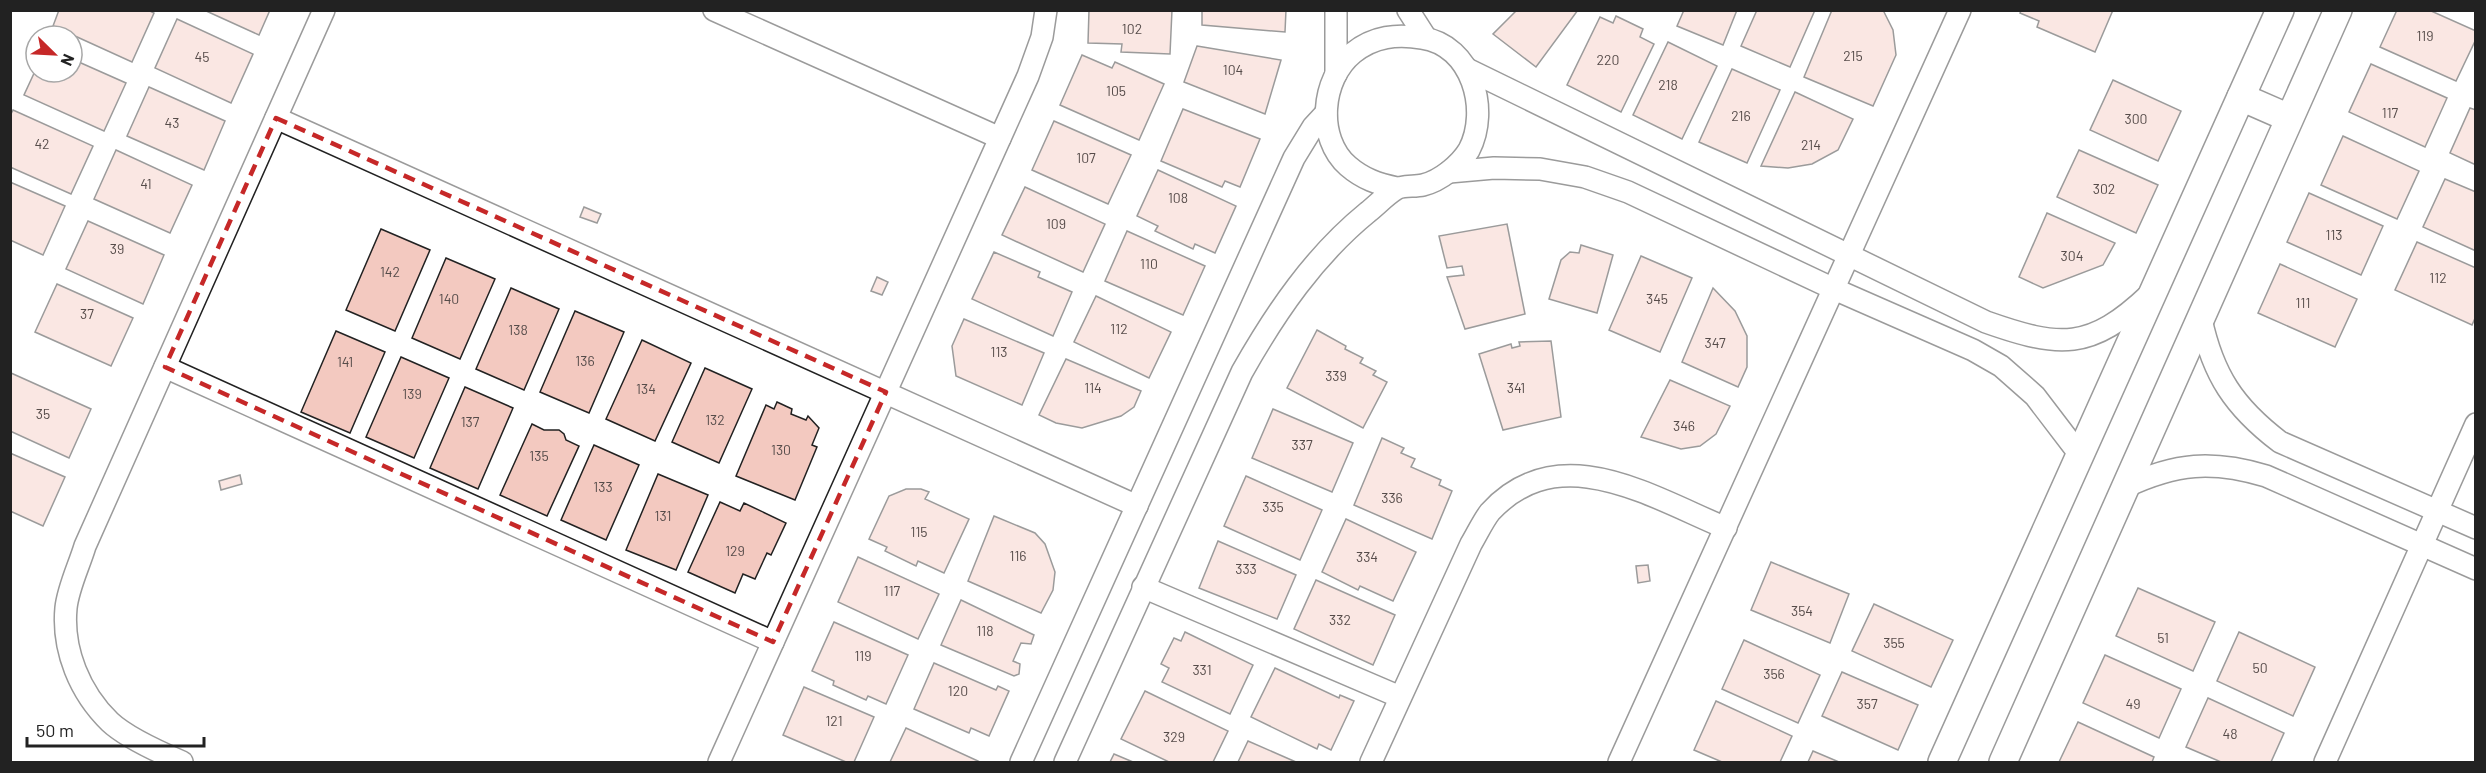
<svg xmlns="http://www.w3.org/2000/svg" width="2486" height="773" font-family="Barlow,sans-serif">
<style>
.building{fill:#f3c9c0;stroke:#222;stroke-width:1.5}
.lines{fill:none;stroke-linecap:round;stroke-linejoin:round}
.minor-casing{stroke:#222;stroke-width:24}
.tertiary-casing{stroke:#222;stroke-width:30}
.minor{stroke:#fff;stroke-width:21}
.tertiary{stroke:#fff;stroke-width:27}
.marked{fill:none;stroke:#c62828;stroke-width:4.5;stroke-dasharray:12 8;stroke-linejoin:round}
.labels{text-anchor:middle;stroke-width:4.5;stroke-linejoin:round;paint-order:stroke}
.number-label{font-size:14px;fill:#564c4a}
</style>
<rect width="100%" height="100%" fill="#fff"/>
<g class="building">
<polygon points="59,10 148,10 154,13 132,62 53,26"/>
<polygon points="204,10 270,10 259,35"/>
<polygon points="1089,10 1172,10 1170,54 1121,52 1122,44 1088,43"/>
<polygon points="1202,10 1286,10 1285,32 1202,25"/>
<polygon points="1517,10 1578,10 1536,67 1493,34"/>
<polygon points="1684,10 1737,10 1723,45 1677,26"/>
<polygon points="1757,10 1815,10 1790,67 1741,46"/>
<polygon points="1832,10 1883,10 1893,30 1896,55 1873,106 1804,77"/>
<polygon points="2021,10 2113,10 2095,52 2037,27 2039,21 2020,13"/>
<polygon points="2397,10 2429,10 2476,31 2476,39 2456,81 2380,47"/>
<polygon points="1616,16 1643,29 1640,37 1654,44 1621,112 1567,85 1600,17 1613,23"/>
<polygon points="177,19 253,54 231,103 155,68"/>
<polygon points="1668,42 1717,66 1682,139 1633,115"/>
<polygon points="1197,46 1281,60 1265,114 1184,82"/>
<polygon points="1082,55 1112,68 1115,62 1164,84 1139,140 1060,105"/>
<polygon points="72,59 126,83 104,131 24,95 36,69 36,72 72,72"/>
<polygon points="2371,64 2447,98 2425,147 2349,112"/>
<polygon points="1732,69 1780,90 1747,163 1699,142"/>
<polygon points="2113,80 2181,111 2158,161 2090,130"/>
<polygon points="149,87 225,121 204,170 127,136"/>
<polygon points="1795,92 1853,119 1838,150 1812,164 1788,168 1761,166"/>
<polygon points="2470,108 2476,110 2476,165 2450,153"/>
<polygon points="1183,109 1260,139 1240,187 1225,181 1222,187 1161,161"/>
<polygon points="13,110 93,146 71,194 10,167 10,116"/>
<polygon points="1054,121 1131,155 1108,204 1032,170"/>
<polygon points="2343,136 2419,171 2397,219 2321,185"/>
<polygon points="116,150 192,185 170,233 94,199"/>
<polygon points="2079,150 2158,185 2136,233 2057,197"/>
<polygon points="1158,170 1236,206 1215,253 1195,244 1193,249 1155,231 1158,226 1137,216"/>
<polygon points="2445,179 2476,192 2476,251 2423,227"/>
<polygon points="10,182 65,206 43,255 10,240"/>
<polygon points="1025,187 1105,224 1083,272 1002,235"/>
<polygon points="2309,193 2383,226 2361,275 2287,242"/>
<polygon points="584,207 601,214 597,223 580,217"/>
<polygon points="2047,213 2115,243 2103,265 2043,288 2019,277"/>
<polygon points="88,221 164,255 143,304 66,269"/>
<polygon points="1507,224 1525,314 1465,329 1447,277 1464,275 1462,266 1447,268 1439,236"/>
<polygon points="381,229 430,250 395,331 346,310"/>
<polygon points="1127,231 1205,266 1183,315 1105,281"/>
<polygon points="2417,242 2476,268 2476,316 2472,325 2395,290"/>
<polygon points="1581,245 1613,255 1597,313 1549,299 1561,260 1570,252 1579,253"/>
<polygon points="994,252 1040,272 1038,277 1072,292 1053,336 972,299"/>
<polygon points="1641,256 1692,278 1660,352 1609,330"/>
<polygon points="446,258 495,279 460,359 412,338"/>
<polygon points="2280,264 2357,299 2335,347 2258,313"/>
<polygon points="877,277 888,282 882,295 871,291"/>
<polygon points="57,284 133,318 111,366 35,332"/>
<polygon points="511,288 559,309 524,390 476,369"/>
<polygon points="1713,288 1735,311 1747,336 1747,367 1738,387 1682,362"/>
<polygon points="1096,296 1171,332 1149,378 1074,342"/>
<polygon points="575,311 624,332 589,413 540,392"/>
<polygon points="964,319 1044,353 1022,405 956,376 952,346"/>
<polygon points="1317,330 1346,346 1345,349 1363,358 1360,363 1376,371 1373,375 1387,382 1363,428 1287,388"/>
<polygon points="336,331 385,352 350,433 301,412"/>
<polygon points="642,340 691,363 655,441 606,419"/>
<polygon points="1551,341 1561,417 1503,430 1479,354 1511,344 1512,348 1520,346 1519,342"/>
<polygon points="401,357 449,378 414,458 366,437"/>
<polygon points="1066,359 1141,391 1134,407 1121,416 1082,428 1056,423 1039,415"/>
<polygon points="705,368 752,389 719,463 672,442"/>
<polygon points="11,373 91,409 69,458 10,431"/>
<polygon points="1670,380 1730,406 1716,434 1700,446 1681,449 1641,437"/>
<polygon points="465,387 513,408 478,489 430,468"/>
<polygon points="777,402 792,409 791,414 806,420 808,416 819,428 812,445 817,447 795,500 736,476 766,405 774,409"/>
<polygon points="1273,409 1353,443 1332,492 1252,458"/>
<polygon points="532,424 544,430 559,430 564,434 566,440 579,446 547,516 500,495"/>
<polygon points="1382,438 1404,448 1401,453 1415,459 1411,467 1441,480 1439,485 1452,491 1432,539 1354,505"/>
<polygon points="594,445 639,465 606,540 561,520"/>
<polygon points="10,453 65,477 43,526 10,511"/>
<polygon points="658,474 708,495 676,570 626,550"/>
<polygon points="240,475 242,484 221,490 219,481"/>
<polygon points="1246,476 1322,510 1300,560 1224,526"/>
<polygon points="906,489 921,489 929,492 925,499 969,519 944,573 918,561 916,566 885,551 887,547 869,539 889,496"/>
<polygon points="720,502 740,511 744,503 786,523 771,555 767,553 755,579 743,574 735,593 688,572"/>
<polygon points="994,516 1035,533 1045,544 1055,572 1053,590 1041,613 968,581"/>
<polygon points="1346,519 1416,552 1393,601 1360,586 1358,590 1322,572"/>
<polygon points="1218,541 1296,575 1277,619 1199,588"/>
<polygon points="858,557 939,594 918,639 838,602"/>
<polygon points="1771,562 1849,594 1830,643 1751,610"/>
<polygon points="1648,565 1650,581 1638,583 1636,566"/>
<polygon points="1316,580 1395,615 1373,665 1294,629"/>
<polygon points="2138,588 2215,622 2193,671 2116,636"/>
<polygon points="961,600 1034,635 1031,644 1021,643 1013,661 1020,664 1019,674 1014,676 941,645"/>
<polygon points="1874,604 1953,640 1931,687 1852,651"/>
<polygon points="834,622 908,655 886,704 868,696 866,700 833,685 834,681 812,671"/>
<polygon points="1185,632 1253,665 1230,714 1162,682 1169,668 1161,664 1174,638 1181,641"/>
<polygon points="2239,632 2315,667 2293,716 2217,681"/>
<polygon points="1744,640 1820,675 1798,723 1722,689"/>
<polygon points="2105,655 2181,689 2159,738 2083,703"/>
<polygon points="934,663 996,690 998,686 1009,691 989,736 971,728 969,733 914,709"/>
<polygon points="1275,668 1339,698 1340,695 1354,701 1331,750 1319,744 1317,749 1251,717"/>
<polygon points="1842,672 1918,705 1898,750 1822,716"/>
<polygon points="804,687 874,717 854,762 846,762 783,735"/>
<polygon points="1145,691 1228,731 1213,762 1169,762 1121,739"/>
<polygon points="2208,698 2284,733 2271,762 2221,762 2186,747"/>
<polygon points="1716,701 1792,736 1780,762 1722,762 1694,750"/>
<polygon points="2078,722 2154,757 2152,762 2059,762"/>
<polygon points="906,728 978,761 977,762 890,762"/>
<polygon points="1248,741 1296,762 1238,762"/>
<polygon points="1813,751 1839,762 1808,762"/>
<polygon points="1114,754 1133,762 1110,762"/>
</g>
<g class="lines">
<defs>
<g id="minor">
<polyline points="714,10 1000,138"/>
<polyline points="1336,10 1336,74"/>
<polyline points="1408,10 1426,38"/>
<path d="M 1467,69 L 1986,322 C 2060,348 2090,351 2150,294"/>
<polyline points="276,118 1137,506"/>
<polyline points="1449,172 1494,168 1540,169 1585,177 1628,192 1834,289 1973,350 2001,366 2035,396 2080,455"/>
<path d="M 2201,319 C 2213,375 2234,407 2280,442 L 2476,528"/>
<polyline points="165,367 773,642"/>
<path d="M 2125,487 C 2176,463 2212,460 2266,476 L 2476,569"/>
<polyline points="1143,587 1400,697"/>
<path d="M 182,762 C 161,753 126,737 110,722 C 80,693 62,650 66,608 C 68,588 79,566 85,546 L 324,10"/>
<polyline points="719,762 1028,76 1042,37 1046,10"/>
<polyline points="1021,762 1294,158 1313,127 1326,113"/>
<path d="M 1065,762 L 1242,372 C 1276,312 1314,256 1368,212 C 1377,205 1386,195 1396,189 C 1403,185 1414,187 1423,185 C 1440,181 1460,165 1469,150 C 1490,110 1472,45 1422,38 C 1397,34 1374,36 1353,53 C 1321,79 1316,138 1348,166 C 1363,179 1378,184 1397,188"/>
<path d="M 1371,762 L 1471,544 C 1477,534 1483,521 1490,512 C 1559,437 1651,497 1726,528"/>
<polyline points="1619,762 1960,10"/>
<polyline points="2325,762 2476,424"/>
</g>
<g id="tertiary">
<polyline points="2241,97 2289,118"/>
<polyline points="1942,762 2280,10"/>
<polyline points="2003,762 2338,10"/>
</g>
</defs>
<use href="#minor" class="minor-casing"/>
<use href="#tertiary" class="tertiary-casing"/>
<use href="#minor" class="minor"/>
<use href="#tertiary" class="tertiary"/>
</g>
<path d="M0 0H2486V773H0ZM 276,118 L 886,392 L 773,642 L 165,367 Z" fill="#fff" fill-opacity=".55" fill-rule="evenodd"/>
<path class="marked" d="M 276,118 L 886,392 L 773,642 L 165,367 Z"/>
<g class="labels">
<g class="number-label">
<text x="1132" y="34">102</text>
<text x="2425" y="41">119</text>
<text x="1853" y="61">215</text>
<text x="202" y="62">45</text>
<text x="1608" y="65">220</text>
<text x="1233" y="75">104</text>
<text x="1668" y="90">218</text>
<text x="1116" y="96">105</text>
<text x="2390" y="118">117</text>
<text x="1741" y="121">216</text>
<text x="2136" y="124">300</text>
<text x="172" y="128">43</text>
<text x="42" y="149">42</text>
<text x="1811" y="150">214</text>
<text x="1086" y="163">107</text>
<text x="146" y="189">41</text>
<text x="2104" y="194">302</text>
<text x="1178" y="203">108</text>
<text x="1056" y="229">109</text>
<text x="2334" y="240">113</text>
<text x="117" y="254">39</text>
<text x="2072" y="261">304</text>
<text x="1149" y="269">110</text>
<text x="390" y="277">142</text>
<text x="2438" y="283">112</text>
<text x="449" y="304">140</text>
<text x="1657" y="304">345</text>
<text x="2303" y="308">111</text>
<text x="87" y="319">37</text>
<text x="1119" y="334">112</text>
<text x="518" y="335">138</text>
<text x="1715" y="348">347</text>
<text x="999" y="357">113</text>
<text x="585" y="366">136</text>
<text x="345" y="367">141</text>
<text x="1336" y="381">339</text>
<text x="1093" y="393">114</text>
<text x="1516" y="393">341</text>
<text x="646" y="394">134</text>
<text x="412" y="399">139</text>
<text x="43" y="419">35</text>
<text x="715" y="425">132</text>
<text x="470" y="427">137</text>
<text x="1684" y="431">346</text>
<text x="1302" y="450">337</text>
<text x="781" y="455">130</text>
<text x="539" y="461">135</text>
<text x="603" y="492">133</text>
<text x="1392" y="503">336</text>
<text x="1273" y="512">335</text>
<text x="663" y="521">131</text>
<text x="919" y="537">115</text>
<text x="735" y="556">129</text>
<text x="1018" y="561">116</text>
<text x="1367" y="562">334</text>
<text x="1246" y="574">333</text>
<text x="892" y="596">117</text>
<text x="1802" y="616">354</text>
<text x="1340" y="625">332</text>
<text x="985" y="636">118</text>
<text x="2163" y="643">51</text>
<text x="1894" y="648">355</text>
<text x="863" y="661">119</text>
<text x="2260" y="673">50</text>
<text x="1202" y="675">331</text>
<text x="1774" y="679">356</text>
<text x="958" y="696">120</text>
<text x="1867" y="709">357</text>
<text x="2133" y="709">49</text>
<text x="834" y="726">121</text>
<text x="2230" y="739">48</text>
<text x="1174" y="742">329</text>
</g>
</g>
<rect width="2486" height="773" fill="none" stroke="#222222" stroke-width="24"/>
<g transform="translate(54 54) rotate(114)"><circle r="28" fill="#ffffff" stroke="#a7a7a7" stroke-width="1.5"/>
<path d="M0-4.5L10 22L0 15L-10 22Z" fill="#c62828"/>
<text y="-9" font-size="16" font-weight="bold" text-anchor="middle" fill="#222222">N</text>
</g>
<path d="M27 737v9h177v-9" fill="none" stroke="#222222" stroke-width="3"/>
<text x="36" y="737" font-size="18" fill="#222222" stroke="#ffffff" stroke-width="4.5" paint-order="stroke">50 m</text>
</svg>
